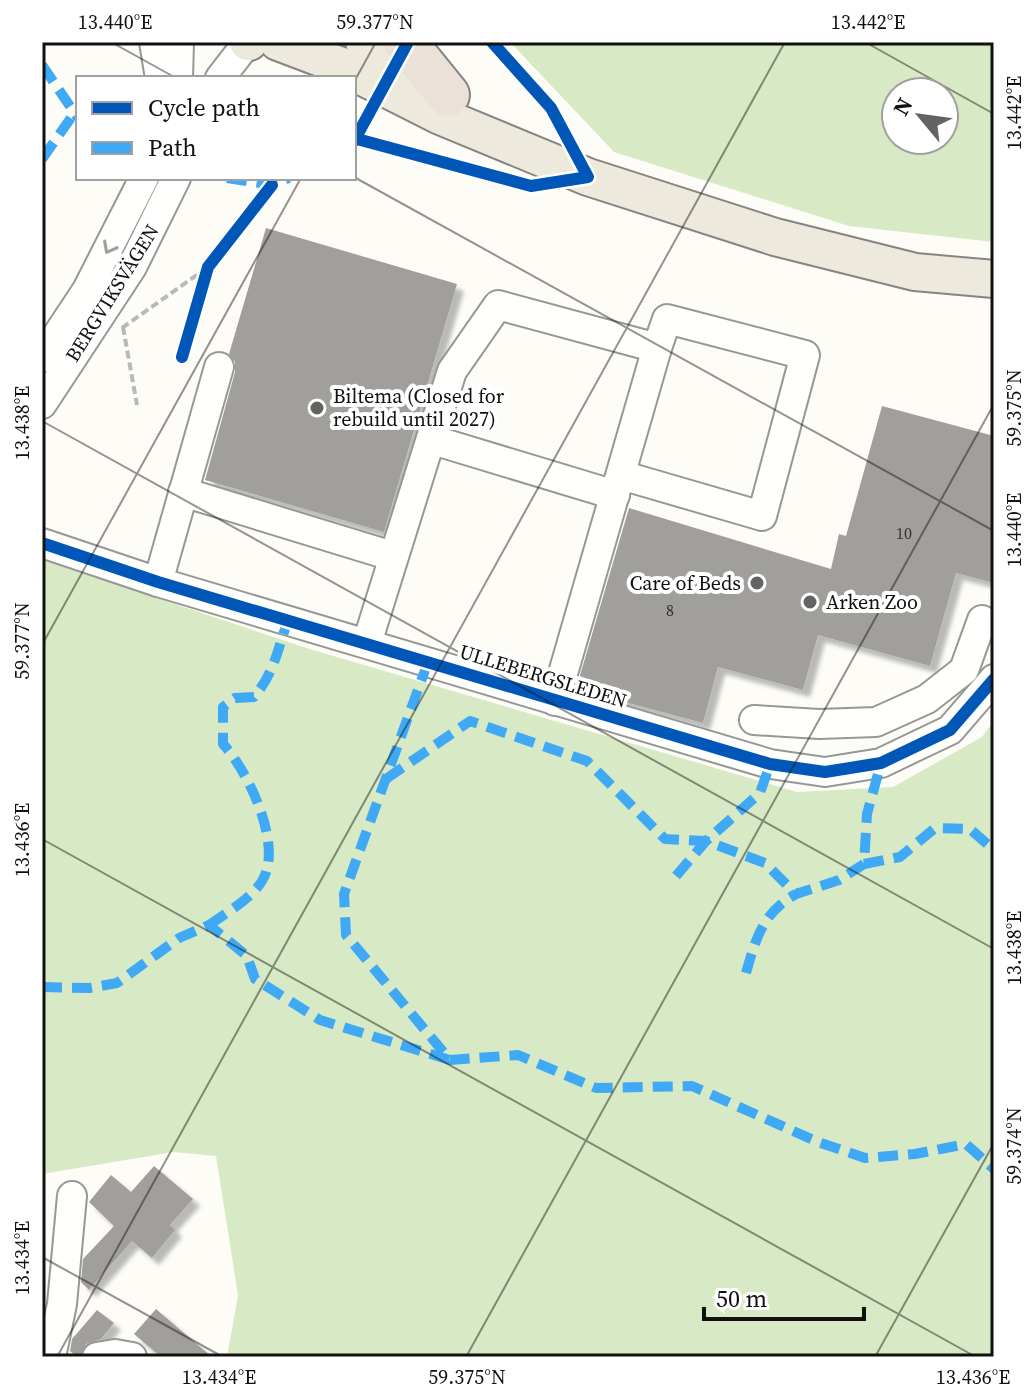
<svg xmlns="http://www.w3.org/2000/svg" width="1036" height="1399" font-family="'Source Serif 4',serif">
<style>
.forest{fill:#d8eac5;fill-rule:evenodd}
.building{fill:#a19f9c;filter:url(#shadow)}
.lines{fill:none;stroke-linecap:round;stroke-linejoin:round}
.minor-casing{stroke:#979795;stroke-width:32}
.major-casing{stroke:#858482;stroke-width:40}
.highway-casing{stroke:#858482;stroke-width:46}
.path{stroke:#b9b9b8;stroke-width:4;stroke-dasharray:8 4;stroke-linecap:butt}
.minor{stroke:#fffffe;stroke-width:28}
.major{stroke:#ede9dc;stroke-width:36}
.highway{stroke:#eae1d8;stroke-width:42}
.quiet{stroke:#3fa9f5;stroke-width:10;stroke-dasharray:20 10;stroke-linecap:butt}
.cycleway-casing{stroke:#fff;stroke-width:17}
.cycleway{stroke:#0057b8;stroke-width:12}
.oneway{stroke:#a0a09f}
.ticks{fill:none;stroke:#111;stroke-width:2;stroke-opacity:0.45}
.poi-dot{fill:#646362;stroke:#fff;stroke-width:3}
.labels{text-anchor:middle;stroke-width:8;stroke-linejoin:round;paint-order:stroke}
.number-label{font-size:16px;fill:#353434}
.street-label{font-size:20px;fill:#111;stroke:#fff}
.poi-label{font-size:20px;fill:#111;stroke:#fff;text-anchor:start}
.neatline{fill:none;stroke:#111;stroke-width:3}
.ticks-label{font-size:20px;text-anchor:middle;fill:#111}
</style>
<defs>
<filter id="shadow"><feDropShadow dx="7" dy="7" stdDeviation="2" flood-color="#0004"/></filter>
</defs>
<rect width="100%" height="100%" fill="#fdfcf7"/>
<g class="forest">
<path d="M 510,42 L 994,42 L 994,242 L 849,226 L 614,152 ZM 896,92 L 944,92 L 944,140 L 896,140 Z"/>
<polygon points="42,560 313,650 797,792 893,787 982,737 994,721 994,1357 227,1357 238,1295 216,1156 174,1152 42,1174"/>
</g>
<g class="building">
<polygon points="266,228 457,284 384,532 205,480 235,372 235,362 229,354"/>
<polygon points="882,406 994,436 994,583 956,573 930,666 818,635 803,690 718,667 703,723 576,689 629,508 831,569 839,534 846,536"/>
<polygon points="154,1166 193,1199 170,1225 175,1230 152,1258 132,1241 89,1290 81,1282 83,1259 114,1226 89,1202 111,1175 131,1192"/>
<polygon points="156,1309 212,1357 161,1357 134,1334"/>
<polygon points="97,1310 114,1323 101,1339 86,1344 80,1357 77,1357 70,1351 72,1339"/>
</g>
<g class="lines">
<defs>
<g id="minor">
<polyline points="154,42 160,78"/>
<polyline points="178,78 179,42"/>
<polyline points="220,78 248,42"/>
<polyline points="42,358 87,290 144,178"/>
<polyline points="42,404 132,267 176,178"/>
<polyline points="433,440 615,495"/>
<polyline points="183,492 392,556"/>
<polyline points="42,543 158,582 770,764 825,772 881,763 950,730 994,679"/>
<polyline points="158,582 219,367"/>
<polyline points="367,643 452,371 498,305 657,348 667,319 805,355 762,516 621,475"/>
<polyline points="555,701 657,348"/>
<polyline points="754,720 819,724 876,722 927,699 964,670 982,620"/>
<polyline points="51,1357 62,1304 72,1196"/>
<polyline points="97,1357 115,1354 132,1357"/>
</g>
<g id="major">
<polyline points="248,42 249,42"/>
<polyline points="278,42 339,65 438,115 588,177 775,237 915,272 994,279"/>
<polyline points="364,42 439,90"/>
</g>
<polyline id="highway" points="405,42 448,95"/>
</defs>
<use href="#minor" class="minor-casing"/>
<use href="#major" class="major-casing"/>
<use href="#highway" class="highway-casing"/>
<g class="path">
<polyline points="123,327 137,405"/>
<polyline points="122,328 208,267"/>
</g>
<use href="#minor" class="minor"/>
<use href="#major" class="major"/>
<use href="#highway" class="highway"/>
<g class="quiet">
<polyline points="42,65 78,118"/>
<polyline points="42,159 73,115"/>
<polyline points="227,178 272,185 289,178"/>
<polyline points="428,662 344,894 346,935 450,1060 518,1055 596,1088 692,1086 818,1142 865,1158 915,1154 966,1144 994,1169"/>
<polyline points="386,779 470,721 587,761 665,839 706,841 765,863 796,894 839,880 864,864 867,814 881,763"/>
<polyline points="864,864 900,857 935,828 970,829 994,850"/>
<polyline points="676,876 706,841 760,793 770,764"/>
<path d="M 209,925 C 226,913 251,899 262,881 C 284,846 248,771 223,744 L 223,707 L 235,698 L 254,697 C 275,671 277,651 288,620"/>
<path d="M 746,973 C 756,938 763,912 796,894"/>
<polyline points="42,987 89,988 117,983 179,938 209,925 247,956 255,979 320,1020 450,1060"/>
</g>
<defs>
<g id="cycleway">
<polyline points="357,139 531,186 588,177 551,108 492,42"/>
<polyline points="354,141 408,42"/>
<polyline points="182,357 208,267 272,185"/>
<polyline points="42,543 158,582 770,764 825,772 881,763 950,730 994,679"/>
</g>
</defs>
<use href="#cycleway" class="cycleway-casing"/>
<use href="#cycleway" class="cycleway"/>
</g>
<defs><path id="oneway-chevron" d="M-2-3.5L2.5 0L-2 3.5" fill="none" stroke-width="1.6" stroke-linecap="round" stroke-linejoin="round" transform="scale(2)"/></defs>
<use class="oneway" href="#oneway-chevron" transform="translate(109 248) rotate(118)"/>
<path class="ticks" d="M 111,42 L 176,78M 865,42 L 994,114M 354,82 L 376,42M 354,177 L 994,531M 42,421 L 994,949M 42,645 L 301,178M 42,839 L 976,1357M 42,1257 L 223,1357M 57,1357 L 785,42M 466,1357 L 994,404M 875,1357 L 994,1143"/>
<g class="poi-dot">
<circle cx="317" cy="408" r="8"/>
<circle cx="757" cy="583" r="8"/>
<circle cx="810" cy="602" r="8"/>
</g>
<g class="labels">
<g class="number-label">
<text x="904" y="539">10</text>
<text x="670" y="616">8</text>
</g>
<g class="street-label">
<text transform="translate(112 293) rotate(-58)" y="7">BERGVIKSVÄGEN</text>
<text transform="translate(543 676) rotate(17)" y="7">ULLEBERGSLEDEN</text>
</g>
<g class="poi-label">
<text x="333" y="403">Biltema (Closed for<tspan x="333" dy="23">rebuild until 2027)</tspan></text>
<text x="741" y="590" text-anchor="end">Care of Beds</text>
<text x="826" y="609">Arken Zoo</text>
</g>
</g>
<rect width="1036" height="1399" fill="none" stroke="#ffffff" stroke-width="88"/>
<rect x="76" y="76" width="280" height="104" fill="#ffffff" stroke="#a0a0a0" stroke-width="2"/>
<rect x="92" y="102" width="40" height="12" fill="#0057b8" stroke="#a0a0a0" stroke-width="2"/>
<text x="148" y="116" font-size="24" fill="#111111">Cycle path</text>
<rect x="92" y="142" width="40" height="12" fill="#3fa9f5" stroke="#a0a0a0" stroke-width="2"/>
<text x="148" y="156" font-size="24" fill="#111111">Path</text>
<g transform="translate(920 116) rotate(299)"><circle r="38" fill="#ffffff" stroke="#a0a0a0" stroke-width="2"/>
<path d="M0-6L14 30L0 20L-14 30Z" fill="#646362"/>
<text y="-12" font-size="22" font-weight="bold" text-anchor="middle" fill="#111111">N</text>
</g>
<path d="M704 1307v12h160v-12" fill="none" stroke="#111111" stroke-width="4"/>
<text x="716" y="1307" font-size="24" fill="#111111" stroke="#ffffff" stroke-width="6" paint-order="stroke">50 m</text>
<rect x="44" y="44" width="948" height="1311" class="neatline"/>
<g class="ticks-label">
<text x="115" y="29">13.440°E</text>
<text x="375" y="29">59.377°N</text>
<text x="868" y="29">13.442°E</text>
<text transform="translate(1014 113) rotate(-90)" y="7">13.442°E</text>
<text transform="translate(1014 408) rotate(-90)" y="7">59.375°N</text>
<text transform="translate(22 423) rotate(-90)" y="7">13.438°E</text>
<text transform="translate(1014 530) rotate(-90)" y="7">13.440°E</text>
<text transform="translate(22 641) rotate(-90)" y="7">59.377°N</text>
<text transform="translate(22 840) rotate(-90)" y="7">13.436°E</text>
<text transform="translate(1014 948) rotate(-90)" y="7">13.438°E</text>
<text transform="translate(1014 1146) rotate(-90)" y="7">59.374°N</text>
<text transform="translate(22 1258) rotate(-90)" y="7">13.434°E</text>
<text x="219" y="1384">13.434°E</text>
<text x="467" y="1384">59.375°N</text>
<text x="973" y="1384">13.436°E</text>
</g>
</svg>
